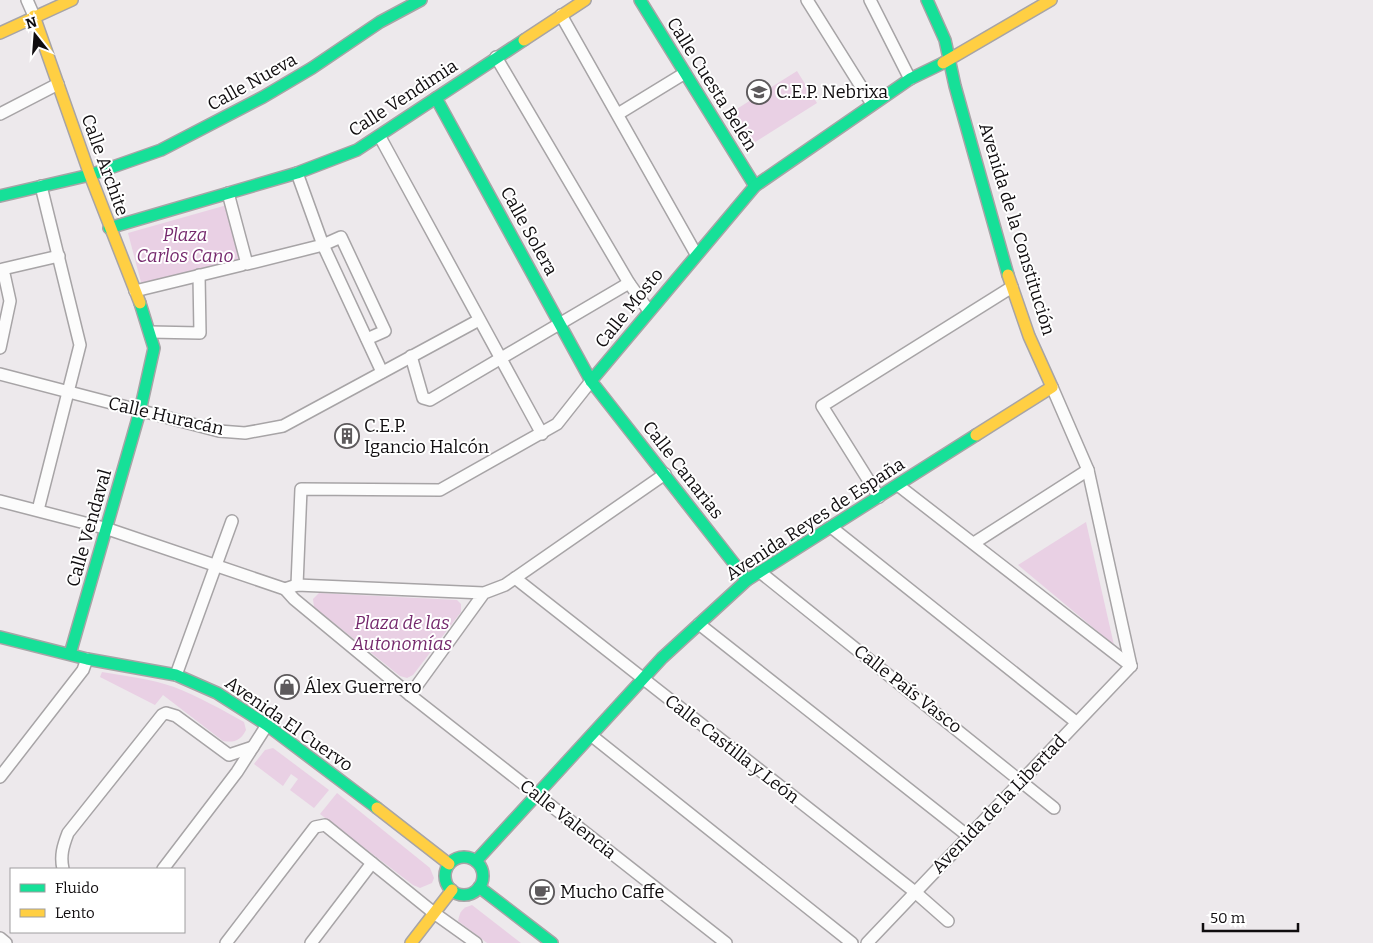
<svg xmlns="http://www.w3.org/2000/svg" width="1373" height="943" font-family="Bitter,serif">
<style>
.green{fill:#e9d0e4}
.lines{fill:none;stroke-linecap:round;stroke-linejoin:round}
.street-casing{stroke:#a7a4a6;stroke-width:14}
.fast-casing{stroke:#a7a4a6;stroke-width:14}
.slow-casing{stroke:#a7a4a6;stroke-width:14}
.street{stroke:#fcfcfc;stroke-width:11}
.fast{stroke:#16e098;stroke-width:11}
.slow{stroke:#ffcf43;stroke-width:11}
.labels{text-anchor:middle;stroke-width:4;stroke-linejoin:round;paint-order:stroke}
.street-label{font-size:18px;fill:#100d0f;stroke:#fff}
.poi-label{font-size:18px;fill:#100d0f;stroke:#fff;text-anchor:start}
.park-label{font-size:18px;font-style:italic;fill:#75296d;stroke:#fff}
</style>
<rect width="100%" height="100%" fill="#ede9ec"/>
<g class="green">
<polygon points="797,71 817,103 752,144 732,112"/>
<polygon points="227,205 242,258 142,286 128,233"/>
<polygon points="1086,522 1114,645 1018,565"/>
<polygon points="319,593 457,600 461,604 461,612 413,675 407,678 400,676 314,607 313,599"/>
<path d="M 102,672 C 126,676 151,679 174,687 C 199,697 221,709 244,722 L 246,730 C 241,740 235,743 223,741 L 163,695 L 155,705 L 100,677 Z"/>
<polygon points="273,748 329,790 314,808 290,790 298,779 291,774 283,786 254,764 265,750"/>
<polygon points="337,793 430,868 434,878 432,883 420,888 413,885 320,814"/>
<path d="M 472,905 L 521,943 L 487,943 L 458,921 C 460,911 462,908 472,905 Z"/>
</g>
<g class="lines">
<defs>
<g id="street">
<polyline points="27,0 34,16"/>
<polyline points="807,0 872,104"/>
<polyline points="870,0 910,79"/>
<polyline points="561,15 696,254"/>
<polyline points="496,57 629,283 649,311"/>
<polyline points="0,114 58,84"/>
<polyline points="618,114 685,73"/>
<polyline points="380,137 542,434"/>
<polyline points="297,173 323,245 382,372"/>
<polyline points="228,193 247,264 323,245 341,237 385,331 367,339"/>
<polyline points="135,291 242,265"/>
<polyline points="150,332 200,333 199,275"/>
<polyline points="0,348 10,301 3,269 59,256"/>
<polyline points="411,356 423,398 430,400 629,283"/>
<polyline points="0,374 219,431 245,433 283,426 479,320"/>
<polyline points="1052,387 1088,470 1131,666"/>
<polyline points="899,486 1131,666"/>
<polyline points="879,497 822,406 1012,287"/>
<polyline points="0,501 108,529 285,589"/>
<polyline points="38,510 80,345 41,186"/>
<polyline points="831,527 1076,722"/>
<polyline points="974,543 1088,470"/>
<polyline points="760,572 1054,808"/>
<polyline points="515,578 915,892 948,921"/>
<polyline points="297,585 301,489 440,490 557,424 591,381"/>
<polyline points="484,593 410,695 294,599 285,589 297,585 484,593 505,585 665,474"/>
<polyline points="699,624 968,836"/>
<polyline points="176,675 232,521"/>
<polyline points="410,695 726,943"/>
<polyline points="592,736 852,943"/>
<polyline points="0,777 83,670 87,659"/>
<path d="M 63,869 C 60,856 63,846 68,833 L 162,715 L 166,713 L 176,716 L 229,755 L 253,747"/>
<polyline points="163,869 237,772 267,725"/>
<polyline points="0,938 6,943"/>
<polyline points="226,943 315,827 325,825 434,913 476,943"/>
<polyline points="311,943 372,863"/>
<polyline points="867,943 1131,666"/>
</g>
<g id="fast">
<polyline points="640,0 755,186"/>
<polyline points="927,0 945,40 955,86 1008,275"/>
<polyline points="436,98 591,381 747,580"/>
<polyline points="0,196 90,175 161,150 263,97 312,68 380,22 421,0"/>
<polyline points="109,228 297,173 357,150 524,40"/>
<polyline points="591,381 755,186 910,79 943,63"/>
<polyline points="0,637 87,659 176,675 217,693 267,725 377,808"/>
<polyline points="70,654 140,411 154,348 140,303"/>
<circle cx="464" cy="876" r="19"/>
<polyline points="476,861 662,658 747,580 976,435"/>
<polyline points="479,887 552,943"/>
</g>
<g id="slow">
<polyline points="34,16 90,175 140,303"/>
<polyline points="0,33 72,0"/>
<polyline points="524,40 585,0"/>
<polyline points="943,63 1051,0"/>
<polyline points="976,435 1052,387 1029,336 1008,275"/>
<polyline points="377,808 449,864"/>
<polyline points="411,943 452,890"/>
</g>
</defs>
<use href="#street" class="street-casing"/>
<use href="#fast" class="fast-casing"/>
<use href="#slow" class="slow-casing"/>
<use href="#street" class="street"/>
<use href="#fast" class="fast"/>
<use href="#slow" class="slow"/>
</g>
<defs>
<symbol id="school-ring" viewBox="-11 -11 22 22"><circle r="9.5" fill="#fff" stroke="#5d5a5c" stroke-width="1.5"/><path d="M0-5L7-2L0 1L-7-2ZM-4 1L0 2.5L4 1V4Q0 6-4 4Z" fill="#5d5a5c"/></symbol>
<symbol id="building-ring" viewBox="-11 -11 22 22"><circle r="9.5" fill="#fff" stroke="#5d5a5c" stroke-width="1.5"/><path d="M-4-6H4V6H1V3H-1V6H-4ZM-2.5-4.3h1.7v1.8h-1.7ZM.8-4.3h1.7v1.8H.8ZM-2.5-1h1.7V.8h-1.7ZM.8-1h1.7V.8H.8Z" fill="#5d5a5c"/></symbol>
<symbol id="shop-ring" viewBox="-11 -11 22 22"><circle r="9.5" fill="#fff" stroke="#5d5a5c" stroke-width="1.5"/><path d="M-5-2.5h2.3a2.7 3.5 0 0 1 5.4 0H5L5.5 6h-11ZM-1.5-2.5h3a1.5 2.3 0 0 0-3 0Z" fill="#5d5a5c"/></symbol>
<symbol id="cafe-ring" viewBox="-11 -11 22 22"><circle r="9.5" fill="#fff" stroke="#5d5a5c" stroke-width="1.5"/><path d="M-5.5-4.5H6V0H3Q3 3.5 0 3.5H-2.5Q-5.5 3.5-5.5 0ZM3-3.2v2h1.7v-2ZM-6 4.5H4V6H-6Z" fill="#5d5a5c"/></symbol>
</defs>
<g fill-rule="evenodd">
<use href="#school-ring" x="745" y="78" width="28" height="28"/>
<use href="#building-ring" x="333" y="422" width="28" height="28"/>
<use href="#shop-ring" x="273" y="673" width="28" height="28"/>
<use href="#cafe-ring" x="528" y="878" width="28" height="28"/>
</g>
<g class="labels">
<g class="street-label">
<text transform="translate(252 82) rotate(-29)" y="6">Calle Nueva</text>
<text transform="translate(712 84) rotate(58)" y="6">Calle Cuesta Belén</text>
<text transform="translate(403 98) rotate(-33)" y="6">Calle Vendimia</text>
<text transform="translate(105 165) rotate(70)" y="6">Calle Archite</text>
<text transform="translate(1017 229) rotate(73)" y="6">Avenida de la Constitución</text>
<text transform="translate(529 231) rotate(61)" y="6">Calle Solera</text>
<text transform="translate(629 308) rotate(-51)" y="6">Calle Mosto</text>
<text transform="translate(166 416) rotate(13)" y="6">Calle Huracán</text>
<text transform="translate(683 470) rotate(52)" y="6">Calle Canarias</text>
<text transform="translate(815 519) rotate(-33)" y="6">Avenida Reyes de España</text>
<text transform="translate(89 528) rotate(-74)" y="6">Calle Vendaval</text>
<text transform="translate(908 689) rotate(38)" y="6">Calle País Vasco</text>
<text transform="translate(289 724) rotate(35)" y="6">Avenida El Cuervo</text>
<text transform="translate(732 749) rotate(38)" y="6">Calle Castilla y León</text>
<text transform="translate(999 804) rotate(-46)" y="6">Avenida de la Libertad</text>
<text transform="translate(568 819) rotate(38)" y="6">Calle Valencia</text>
</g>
<g class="poi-label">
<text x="776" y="98">C.E.P. Nebrixa</text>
<text x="364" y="432">C.E.P.<tspan x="364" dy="21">Igancio Halcón</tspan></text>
<text x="304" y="693">Álex Guerrero</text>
<text x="560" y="898">Mucho Caffe</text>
</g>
<g class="park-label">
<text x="185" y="241">Plaza<tspan x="185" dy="21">Carlos Cano</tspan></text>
<text x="402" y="629">Plaza de las<tspan x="402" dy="21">Autonomías</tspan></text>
</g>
</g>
<rect x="10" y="868" width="175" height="65" fill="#ffffff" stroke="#9f9e9f"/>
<rect x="20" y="884" width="25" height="8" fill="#16e098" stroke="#9f9e9f"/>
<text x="55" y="893" font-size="15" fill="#100d0f">Fluido</text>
<rect x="20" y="909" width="25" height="8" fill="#ffcf43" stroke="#9f9e9f"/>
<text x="55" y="918" font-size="15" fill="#100d0f">Lento</text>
<g transform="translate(35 35) rotate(343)" stroke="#ffffff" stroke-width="4" paint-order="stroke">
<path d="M0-4L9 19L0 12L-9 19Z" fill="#100d0f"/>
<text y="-8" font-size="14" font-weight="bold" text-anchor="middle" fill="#100d0f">N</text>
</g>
<path d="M1203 923v8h95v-8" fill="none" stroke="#100d0f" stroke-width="2.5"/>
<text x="1210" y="923" font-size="15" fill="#100d0f" stroke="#ffffff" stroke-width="4" paint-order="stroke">50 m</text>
</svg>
